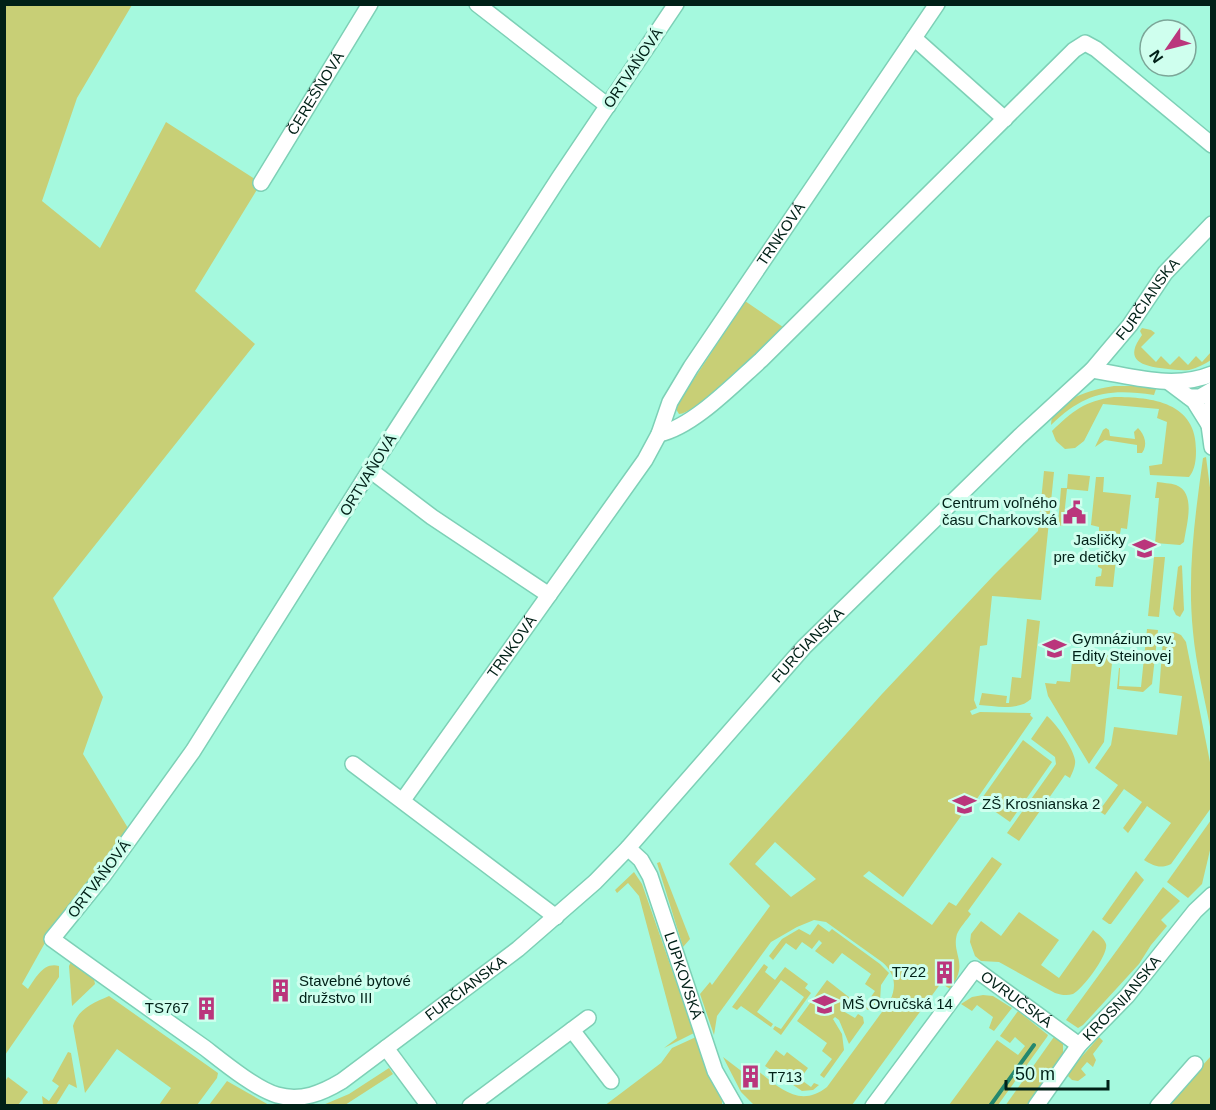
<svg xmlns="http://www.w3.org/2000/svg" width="1216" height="1110" font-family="Arial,sans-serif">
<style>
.green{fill:#c8cf76;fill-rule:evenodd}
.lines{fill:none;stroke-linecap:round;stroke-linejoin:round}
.stream{stroke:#24886f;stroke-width:4}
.minor-casing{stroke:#7dd0b6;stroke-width:18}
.minor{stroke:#fff;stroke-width:15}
.labels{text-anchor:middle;stroke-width:6;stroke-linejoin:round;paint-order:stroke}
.street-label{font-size:15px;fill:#002017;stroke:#cfffee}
.poi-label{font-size:15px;fill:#002017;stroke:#cfffee;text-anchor:start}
</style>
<rect width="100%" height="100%" fill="#a5f9de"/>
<g class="green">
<path d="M 5,5 L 132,5 L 77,98 L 42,201 L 100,248 L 166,122 L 261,183 L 195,291 L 255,344 L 53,598 L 103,697 L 83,754 L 131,833 L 51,932 L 22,984 L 28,989 C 36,978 43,962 59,966 L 59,977 L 5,1055 Z"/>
<path d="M 745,301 L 783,327 C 766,343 697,415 679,414 L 676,409 L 677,405 Z"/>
<path d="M 1142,328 L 1151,330 L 1155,333 L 1141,347 L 1156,362 L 1161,356 L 1170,365 L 1179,356 L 1188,365 L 1196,356 L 1202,362 L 1211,352 L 1211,360 C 1205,364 1197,368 1189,370 C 1180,371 1170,369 1160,368 C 1138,365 1125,358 1142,335 L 1140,331 Z"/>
<path d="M 1114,386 L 1134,386 L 1156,389 L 1154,395 C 1108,388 1084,393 1051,425 C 1051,400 1094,389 1114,386 Z"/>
<path d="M 1114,397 C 1152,397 1197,402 1196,451 C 1196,460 1195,470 1189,477 L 1150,475 L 1149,466 L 1162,464 L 1167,422 L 1157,418 L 1159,409 L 1103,404 L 1084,441 L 1075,448 L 1065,449 L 1056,441 L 1052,431 C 1073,411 1084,401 1114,397 Z"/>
<path d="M 1106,428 L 1109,430 L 1110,436 L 1135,439 L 1134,432 L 1138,428 C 1145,435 1148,445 1142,453 L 1137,453 L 1137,445 L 1105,440 L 1095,447 L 1103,430 Z"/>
<path d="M 1206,457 L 1212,503 L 1211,732 C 1205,699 1196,665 1193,632 C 1187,573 1195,516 1203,458 Z"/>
<path d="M 1044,471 L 1054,472 L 1041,600 L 992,596 L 987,645 L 980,646 L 974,700 L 977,708 L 970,711 L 972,715 L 980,712 L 1031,713 L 1030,715 L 1033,718 L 972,806 L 969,805 L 903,897 L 869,871 L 863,876 L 932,925 L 949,902 L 956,906 L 992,857 L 1002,864 L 968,911 L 971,914 C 967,920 960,927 957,934 C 951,955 970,963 950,989 L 941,983 L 852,1105 L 754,1105 L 741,1092 L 723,1057 L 744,1073 L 741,1076 L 752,1086 L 760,1077 L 751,1069 L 753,1067 C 777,1085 798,1110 827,1087 L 890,1001 C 897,986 895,973 882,962 L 826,922 L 814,920 L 797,927 L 771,942 L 717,1016 L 714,1035 L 700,994 L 710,982 L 712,985 L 770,906 L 729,864 L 882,694 L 994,575 L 1038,531 ZM 775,842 L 816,879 L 791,897 L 755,864 Z"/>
<polygon points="1068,474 1090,476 1088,491 1067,489 1063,526 1058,525 1061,488 1067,488"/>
<polygon points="1096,477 1104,477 1103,492 1131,495 1127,529 1121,528 1120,534 1099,532 1099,527 1091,525"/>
<path d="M 1157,482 C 1163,483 1170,483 1176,485 C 1197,493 1186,526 1184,542 L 1180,545 L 1155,543 L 1159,498 L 1155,498 Z"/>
<polygon points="1098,557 1116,559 1113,587 1095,586 1096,577 1101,576 1102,569 1098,567"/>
<polygon points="1154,557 1165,557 1159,617 1148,616"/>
<polygon points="1181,565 1182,566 1184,610 1180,617 1176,615 1173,609 1178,567"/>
<path d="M 1027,619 L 1040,621 L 1031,699 C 1019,711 995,706 979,705 L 982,693 L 1007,696 L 1006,703 L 1009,703 L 1012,677 L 1021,678 Z"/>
<polygon points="1147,629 1158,630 1152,684 1143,692 1117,689 1119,668 1120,668 1119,686 1141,687"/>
<path d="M 1174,632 L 1181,635 L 1186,642 L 1211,767 L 1211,808 L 1171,864 C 1160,869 1154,866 1144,860 L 1171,823 L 1147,806 L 1128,833 L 1123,828 L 1142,802 L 1124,789 L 1105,815 L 1099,811 L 1118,785 L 1095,768 L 1111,745 L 1114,727 L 1177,735 L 1182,696 L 1159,693 L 1163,638 L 1169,633 Z"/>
<polygon points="1073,652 1122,656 1121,663 1112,663 1104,742 1089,764 1048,696 1045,683 1056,684 1057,681 1070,682"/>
<path d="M 1047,716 C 1056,723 1073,748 1075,760 C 1076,766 1072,773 1070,778 L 1065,775 L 1019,841 L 1007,833 L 1056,764 L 1055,757 L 1031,739 Z"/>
<polygon points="1023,740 1052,762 1010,822 980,801"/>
<polygon points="1211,820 1211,846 1202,884 1188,898 1167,882"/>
<polygon points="660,862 690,939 683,947 657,863"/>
<polygon points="1136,871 1144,880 1111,924 1109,924 1102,919"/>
<polygon points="634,872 642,884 694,1033 664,1048 677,1038 639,896 628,883 617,893 615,890"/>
<polygon points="1163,887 1180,901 1161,920 1167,926 1151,945 1139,964 1083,1025 1078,1028 1066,1020"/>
<path d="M 1019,912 L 1059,940 L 1041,965 L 1059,978 L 1093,930 C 1098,934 1104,938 1106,944 C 1109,954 1083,989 1073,994 C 1067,996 1061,995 1055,993 L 999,962 L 981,961 L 975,956 L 970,942 L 971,934 L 981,921 L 1001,936 Z"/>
<polygon points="818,924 829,932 832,929 880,964 889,973 881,985 880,1001 874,1010 868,1010 864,1007 875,991 865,984 871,974 842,953 833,964 815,951 822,943 819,940 812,949 802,942 796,950 786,943 773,960 769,956 782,939 799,929 810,935"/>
<polygon points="71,962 94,979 95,984 72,1006 69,966"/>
<polygon points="764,964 768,967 765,972 775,980 785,967 808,984 805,988 811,993 781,1035 773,1029 775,1026 781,1029 804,997 781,980 757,1012 773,1024 771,1027 741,1006 737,1010 732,1007"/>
<polygon points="827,980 850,998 843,1011 855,1018 858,1014 863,1017 864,1023 849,1044 839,1020 835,1017 833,1019 842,1034 844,1050 824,1078 820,1075 832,1059 822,1051 827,1043 797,1021"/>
<polygon points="983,995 993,996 1012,1008 994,1031 989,1028 993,1017 977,1005 972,1011 961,1004 972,997"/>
<path d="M 109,996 L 218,1073 L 217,1078 L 197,1105 L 159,1105 L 171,1088 L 117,1049 L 85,1093 L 73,1026 C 78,1009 93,1003 109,996 Z"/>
<polygon points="1018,1011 1048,1035 1047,1037 998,1105 949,1105 997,1040 1018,1055 1025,1046 1015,1037 1010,1043 1000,1036"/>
<polygon points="1056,1034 1063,1044 1063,1053 1028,1105 1005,1106"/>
<polygon points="696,1037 708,1073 722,1101 722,1106 604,1106 661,1063 672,1048"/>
<polygon points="1099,1037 1103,1041 1093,1054 1096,1060 1093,1067 1087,1062 1081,1069 1086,1075 1078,1081 1072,1080 1068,1076 1071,1069"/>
<polygon points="776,1050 784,1056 787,1052 808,1068 800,1079 811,1087 814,1083 819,1085 813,1090 802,1091 765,1066"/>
<polygon points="68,1052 71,1053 77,1088 69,1084 56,1105 43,1105 42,1096 49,1101 59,1086 52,1081"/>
<polygon points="1211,1056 1211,1105 1166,1106"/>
<polygon points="389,1068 393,1074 345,1105 323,1105 349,1094"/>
<polygon points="8,1077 28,1092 18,1105 5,1105 5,1081"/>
<polygon points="227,1081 269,1105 209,1105"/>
</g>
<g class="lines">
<polyline class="stream" points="990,1106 1034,1045"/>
<defs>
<g id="minor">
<polyline points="477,4 608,106"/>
<path id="s1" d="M 676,4 L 559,178 L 370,470 L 193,751 L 103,876 L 52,939 C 103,976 154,1012 205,1048 C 223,1062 256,1089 277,1095 C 301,1102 322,1093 342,1081 L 518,949 L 595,882 L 628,848 L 804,647 L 1019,437 L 1092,370 L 1130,325 L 1165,273 L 1212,224"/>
<polyline points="914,38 1005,119"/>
<path id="s2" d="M 261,183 L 370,4"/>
<path d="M 1092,370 C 1132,376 1173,390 1212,374"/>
<polyline points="1170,383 1194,401 1209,425"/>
<polyline points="1189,397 1200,397 1212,390"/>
<polyline points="1212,403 1209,425 1212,447"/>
<path d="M 659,434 C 693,427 734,384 761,360 L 1074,50 L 1085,43 L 1096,49 L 1212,145"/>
<polyline points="370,470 432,517 549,595"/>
<polyline points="353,764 556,917"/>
<path id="s3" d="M 403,800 L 645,460 L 659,434 L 670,402 L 691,367 L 937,4"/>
<path id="s4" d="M 628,848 L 641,860 L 650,876 L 715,1071 L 735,1106"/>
<polyline points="572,1030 611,1081"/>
<polyline points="386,1048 429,1106"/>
<polyline points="470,1106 588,1018"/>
<path id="s5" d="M 873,1106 L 975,969 L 1079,1045"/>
<path id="s6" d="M 1036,1106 L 1079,1045 L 1127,996 L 1195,911 L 1212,895"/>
<polyline points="1158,1106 1195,1064"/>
</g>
</defs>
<use href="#minor" class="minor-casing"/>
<use href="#minor" class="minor"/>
</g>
<defs>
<symbol id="civic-bare" viewBox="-9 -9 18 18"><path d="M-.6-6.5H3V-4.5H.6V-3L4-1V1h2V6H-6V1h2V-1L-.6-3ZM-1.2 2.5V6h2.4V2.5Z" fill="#ba367c" stroke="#cfffee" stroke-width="2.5" paint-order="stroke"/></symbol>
<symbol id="school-bare" viewBox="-9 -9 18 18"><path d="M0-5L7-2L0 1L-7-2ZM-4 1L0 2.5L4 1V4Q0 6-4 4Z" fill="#ba367c" stroke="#cfffee" stroke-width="2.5" paint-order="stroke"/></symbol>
<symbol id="building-bare" viewBox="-9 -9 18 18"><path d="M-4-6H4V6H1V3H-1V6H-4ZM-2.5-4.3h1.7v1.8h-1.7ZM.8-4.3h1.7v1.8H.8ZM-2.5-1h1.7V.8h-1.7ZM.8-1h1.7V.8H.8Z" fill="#ba367c" stroke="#cfffee" stroke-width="2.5" paint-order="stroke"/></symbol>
</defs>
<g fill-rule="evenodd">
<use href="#civic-bare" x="1058" y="496" width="33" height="33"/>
<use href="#school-bare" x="1128" y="532" width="33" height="33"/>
<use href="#school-bare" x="1038" y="632" width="33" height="33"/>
<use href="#school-bare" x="948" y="788" width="33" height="33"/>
<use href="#building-bare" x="928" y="956" width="33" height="33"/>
<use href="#building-bare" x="264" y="974" width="33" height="33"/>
<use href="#school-bare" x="808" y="988" width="33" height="33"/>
<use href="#building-bare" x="190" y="992" width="33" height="33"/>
<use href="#building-bare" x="734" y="1060" width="33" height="33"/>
</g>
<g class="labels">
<g class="street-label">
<text transform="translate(633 68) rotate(-56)" y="5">ORTVAŇOVÁ</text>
<text dy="5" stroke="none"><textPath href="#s2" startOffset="105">ČEREŠŇOVÁ</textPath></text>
<text dy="5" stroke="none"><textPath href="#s3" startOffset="682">TRNKOVÁ</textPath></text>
<text dy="5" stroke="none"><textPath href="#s1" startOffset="2594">FURČIANSKA</textPath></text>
<text transform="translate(368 475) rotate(-58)" y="5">ORTVAŇOVÁ</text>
<text dy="5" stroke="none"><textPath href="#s1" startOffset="2108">FURČIANSKA</textPath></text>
<text dy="5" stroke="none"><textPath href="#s3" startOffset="188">TRNKOVÁ</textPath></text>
<text transform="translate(99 879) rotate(-53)" y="5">ORTVAŇOVÁ</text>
<text dy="5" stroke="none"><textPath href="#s4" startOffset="141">LUPKOVSKÁ</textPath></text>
<text dy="5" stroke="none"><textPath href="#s1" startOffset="1622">FURČIANSKA</textPath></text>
<text dy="5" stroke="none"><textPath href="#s5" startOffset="222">OVRUČSKÁ</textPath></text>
<text dy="5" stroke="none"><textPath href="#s6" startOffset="138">KROSNIANSKA</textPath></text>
</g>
<g class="poi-label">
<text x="1057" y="508" text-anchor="end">Centrum voľného<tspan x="1057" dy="17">času Charkovská</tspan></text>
<text x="1126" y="545" text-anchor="end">Jasličky<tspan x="1126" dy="17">pre detičky</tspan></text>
<text x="1072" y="644">Gymnázium sv.<tspan x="1072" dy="17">Edity Steinovej</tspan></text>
<text x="982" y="809">ZŠ Krosnianska 2</text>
<text x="926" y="977" text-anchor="end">T722</text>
<text x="299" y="986">Stavebné bytové<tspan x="299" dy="17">družstvo III</tspan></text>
<text x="842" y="1009">MŠ Ovručská 14</text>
<text x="189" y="1013" text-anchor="end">TS767</text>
<text x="768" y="1082">T713</text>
</g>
</g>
<rect width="1216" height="1110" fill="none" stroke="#002017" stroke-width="12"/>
<g transform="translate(1168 48) rotate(235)"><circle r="28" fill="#cfffee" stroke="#7ca698" stroke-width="1.5"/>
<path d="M0-4.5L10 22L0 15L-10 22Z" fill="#ba367c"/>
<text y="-9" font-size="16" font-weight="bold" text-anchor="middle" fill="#002017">N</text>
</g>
<path d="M1006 1080v9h102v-9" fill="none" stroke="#002017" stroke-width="3"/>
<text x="1015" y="1080" font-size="18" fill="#002017" stroke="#cfffee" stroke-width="4.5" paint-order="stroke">50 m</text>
</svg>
